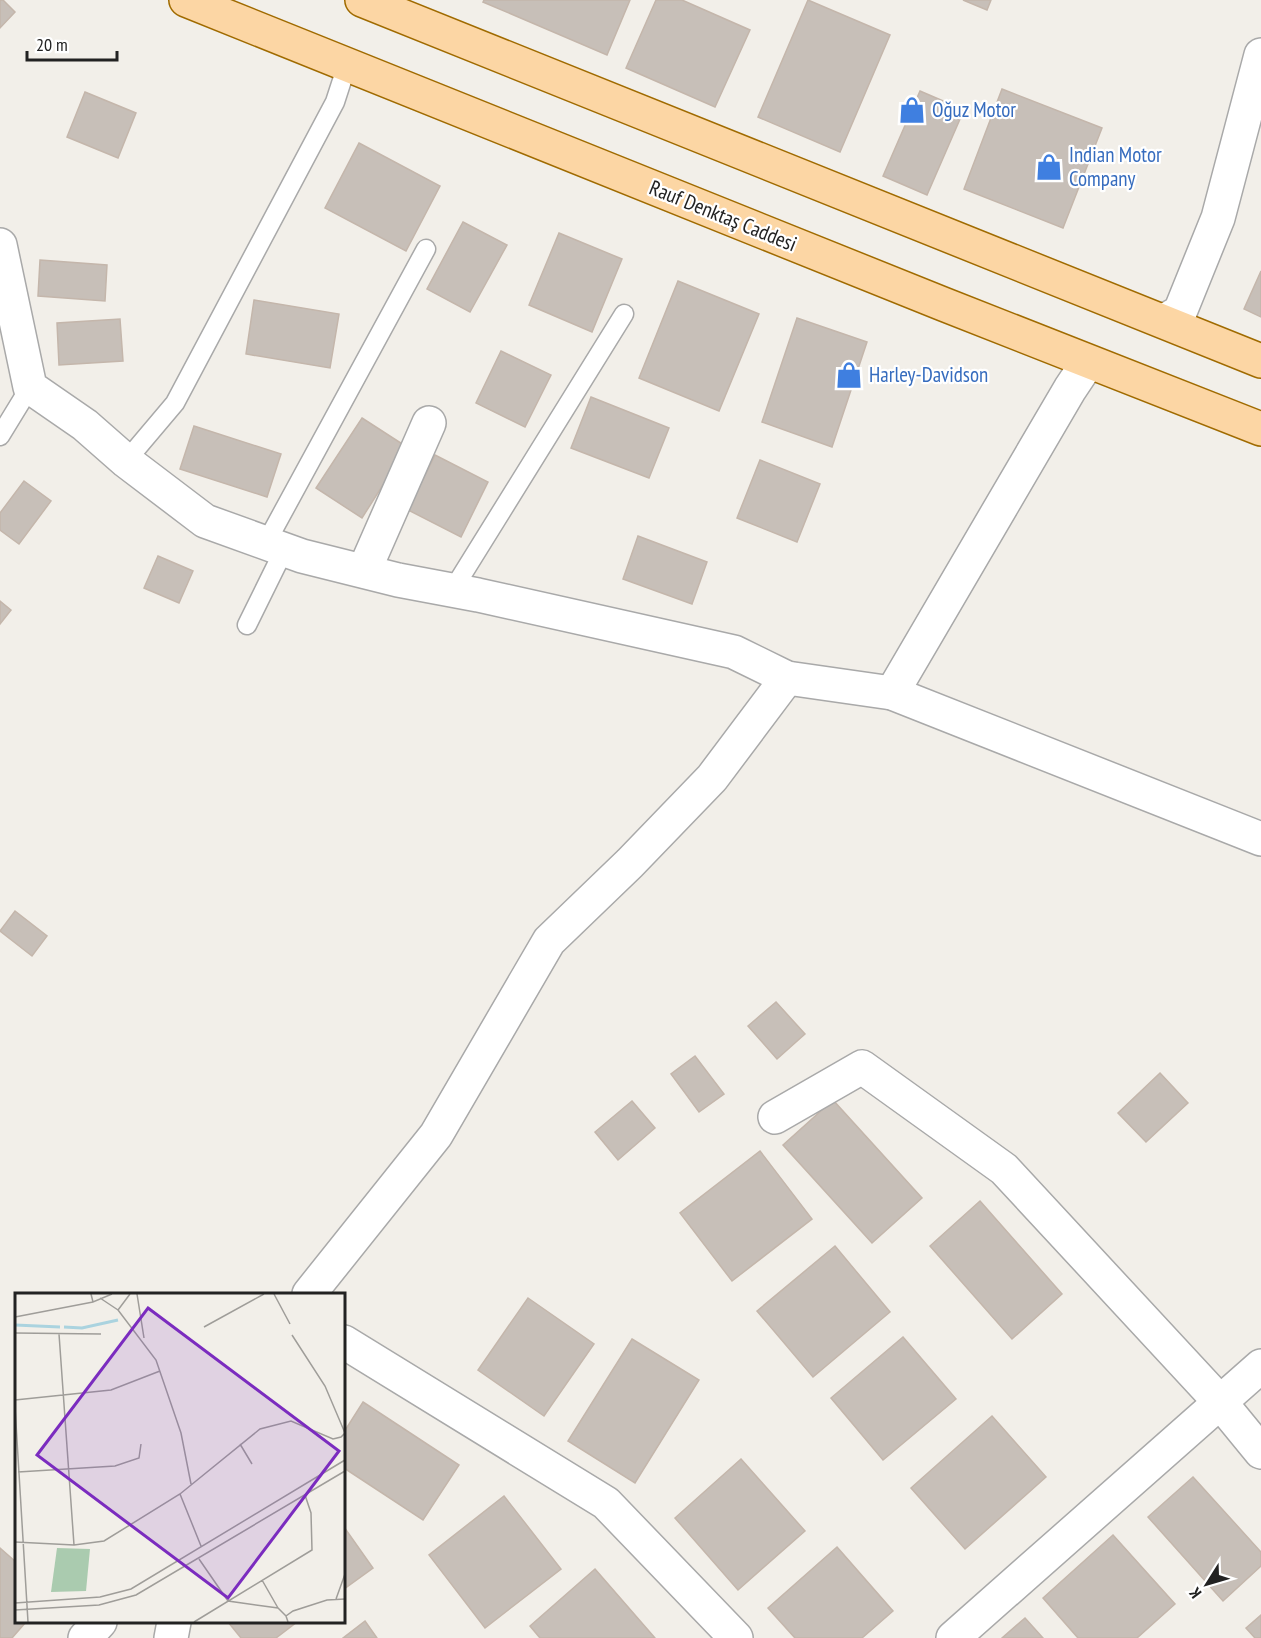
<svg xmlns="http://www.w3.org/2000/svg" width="1261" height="1638" font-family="'PT Sans Narrow',sans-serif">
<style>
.building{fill:#c7bfb8;stroke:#c4b6ab;stroke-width:1.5}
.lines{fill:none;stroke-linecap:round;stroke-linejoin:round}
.lane-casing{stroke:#a9a9a9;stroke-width:21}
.street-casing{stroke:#a9a9a9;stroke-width:36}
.primary-casing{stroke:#a06b00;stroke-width:36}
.lane{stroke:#fff;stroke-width:18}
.street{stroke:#fff;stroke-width:33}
.primary{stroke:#fcd6a4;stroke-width:33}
.labels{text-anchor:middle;stroke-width:4.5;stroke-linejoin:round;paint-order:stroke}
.shop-label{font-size:21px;fill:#366cbe;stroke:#fff;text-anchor:start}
.street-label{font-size:21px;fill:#222;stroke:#fff}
.inset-river{fill:none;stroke:#aad3df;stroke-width:3}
.inset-road{fill:none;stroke:#9f9d99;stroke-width:1.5}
.view{fill:#7b2cbf;fill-opacity:0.15;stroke:#7b2cbf;stroke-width:3}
.inset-edge{fill:none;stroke:#222;stroke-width:3}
</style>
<rect width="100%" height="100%" fill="#f2efe9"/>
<g class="building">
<polygon points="0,0 3,0 15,12 0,28"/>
<polygon points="484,0 630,0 607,55 483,2"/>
<polygon points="656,0 682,0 750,30 715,107 626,68"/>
<polygon points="808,0 890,35 840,152 758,117"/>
<polygon points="963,0 991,0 987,10"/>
<polygon points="1002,89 1102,128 1063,228 964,189"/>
<polygon points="920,91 964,110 927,195 883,176"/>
<polygon points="85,92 136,113 118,158 67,137"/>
<polygon points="359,143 440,186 406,251 325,208"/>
<polygon points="463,222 507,245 470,312 427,289"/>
<polygon points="559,233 622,259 592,332 529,305"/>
<polygon points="40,260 107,265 105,301 38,296"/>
<polygon points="1261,271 1261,317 1244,309"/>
<polygon points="678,281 759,314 719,411 639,378"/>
<polygon points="254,300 339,314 330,368 246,354"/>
<polygon points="797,318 867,342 832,447 762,422"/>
<polygon points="120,319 123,361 59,365 57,323"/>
<polygon points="501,351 551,375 525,427 476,403"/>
<polygon points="591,397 669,428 649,478 571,448"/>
<polygon points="362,418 407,447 362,518 316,488"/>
<polygon points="194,426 281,454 267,497 180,469"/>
<polygon points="435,455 488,482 461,537 408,510"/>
<polygon points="760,460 820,484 797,542 737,518"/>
<polygon points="24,481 51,501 19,544 0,530 0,513"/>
<polygon points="638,536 707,562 692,604 623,579"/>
<polygon points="158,556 193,571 179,603 144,588"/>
<polygon points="0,601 11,610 0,624"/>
<polygon points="15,911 47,936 32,956 0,931"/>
<polygon points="776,1002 805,1034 777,1059 748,1026"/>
<polygon points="695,1056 724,1094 699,1112 671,1074"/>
<polygon points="1160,1073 1188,1103 1146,1142 1118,1113"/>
<polygon points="833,1100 922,1198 872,1243 783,1145"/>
<polygon points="632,1101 655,1128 618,1160 595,1132"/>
<polygon points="760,1151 812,1219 732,1281 680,1213"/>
<polygon points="980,1201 1062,1294 1012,1339 930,1246"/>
<polygon points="835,1246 890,1312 813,1377 757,1311"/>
<polygon points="528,1298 594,1344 544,1416 478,1370"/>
<polygon points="903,1337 956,1399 883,1460 831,1398"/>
<polygon points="632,1339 699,1380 635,1483 568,1441"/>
<polygon points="363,1402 459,1465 423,1520 344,1468 344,1432"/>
<polygon points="992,1416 1046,1477 965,1549 911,1488"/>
<polygon points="741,1459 805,1531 738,1590 675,1518"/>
<polygon points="1193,1477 1261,1552 1261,1566 1223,1601 1148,1517"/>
<polygon points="504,1496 561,1569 485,1628 429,1555"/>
<polygon points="344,1527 373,1568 344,1589"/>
<polygon points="1113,1535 1175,1604 1137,1638 1078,1638 1043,1598"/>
<polygon points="837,1547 893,1611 862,1638 795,1638 768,1608"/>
<polygon points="0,1548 16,1562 16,1622 26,1622 12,1638 0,1638"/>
<polygon points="595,1569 655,1638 540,1638 530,1626"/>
<polygon points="1261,1615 1261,1638 1255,1638 1246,1628"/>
<polygon points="1025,1618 1043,1638 1002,1638"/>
<polygon points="365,1621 377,1638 343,1638"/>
<polygon points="228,1622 297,1622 276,1638 241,1638"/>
</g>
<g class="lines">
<defs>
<g id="lane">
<polyline points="0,436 30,387"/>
<polyline points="126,461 175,403 335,102 347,65"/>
<polyline points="266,543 426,249"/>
<polyline points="452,591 624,314"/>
<polyline points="247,625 284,550"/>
</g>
<g id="street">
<polyline points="0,245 30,387 85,425 126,461 205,521 302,556 398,580 478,595 734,652 787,678 892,693 1261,839"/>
<polyline points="1164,321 1180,312 1218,218 1261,55"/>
<polyline points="364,571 429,423"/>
<polyline points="892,693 1070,389 1088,362"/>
<polyline points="775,1117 862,1067 1004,1169 1220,1402 1261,1452"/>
<polyline points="309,1294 436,1135 549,941 630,863 712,778 787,678"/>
<polyline points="344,1342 606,1503 736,1638"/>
<polyline points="85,1638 100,1622"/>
<polyline points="171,1638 174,1622"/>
<polyline points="953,1638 1261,1366"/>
</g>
<g id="primary">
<polyline points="186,0 943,304 1261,429"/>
<polyline points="362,0 1261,361"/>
</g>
</defs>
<use href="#lane" class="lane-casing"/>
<use href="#street" class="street-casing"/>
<use href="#primary" class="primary-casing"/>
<use href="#lane" class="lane"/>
<use href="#street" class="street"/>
<use href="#primary" class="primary"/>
</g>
<defs>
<symbol id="shop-bare" viewBox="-9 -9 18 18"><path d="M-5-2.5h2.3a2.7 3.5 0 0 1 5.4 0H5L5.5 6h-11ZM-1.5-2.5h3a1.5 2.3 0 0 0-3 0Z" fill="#3f7fe0" stroke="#fff" stroke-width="2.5" paint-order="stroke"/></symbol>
</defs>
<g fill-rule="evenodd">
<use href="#shop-bare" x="893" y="91" width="38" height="38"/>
<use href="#shop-bare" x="1030" y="148" width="38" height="38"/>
<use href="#shop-bare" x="830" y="356" width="38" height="38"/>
</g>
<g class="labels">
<g class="shop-label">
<text x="932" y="117">Oğuz Motor</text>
<text x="1069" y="162">Indian Motor<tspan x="1069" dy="24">Company</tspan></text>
<text x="869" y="382">Harley-Davidson</text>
</g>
<g class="street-label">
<text transform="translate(723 216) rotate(22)" y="7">Rauf Denktaş Caddesi</text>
</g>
</g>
<g transform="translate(15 1293)">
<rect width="330" height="330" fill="#f2efe9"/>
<path d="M 42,255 L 75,256 L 71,298 L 36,299 Z" fill="#aacbaf"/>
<path class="inset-river" d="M 0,32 L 45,34M 49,34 L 67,35 L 103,27"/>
<path class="inset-road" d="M 76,1 L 78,9 L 97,1M 115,1 L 103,17 L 141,67 L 166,140 L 176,191M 122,1 L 129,45M 259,1 L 275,31M 85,5 L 103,17M 0,24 L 78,9M 189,34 L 249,1M 0,40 L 86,41M 44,41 L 59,252M 0,107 L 96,97 L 145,78M 0,114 L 13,329M 225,151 L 237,171M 3,179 L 100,173 L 124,165 L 126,151M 165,201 L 186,253M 0,249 L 59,252 L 89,248 L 165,201 L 245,136 L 276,128 L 318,146 L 326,144 L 330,140 L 310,93 L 277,42M 184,266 L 213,308 L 263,315 L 271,323M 247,287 L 263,315M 321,306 L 330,281M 0,310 L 85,304 L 116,296 L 330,167M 0,317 L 84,312 L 121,302 L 330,178M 179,329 L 297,257 L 296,220 L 290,202M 273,329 L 271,323 L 278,318 L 312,307 L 330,306"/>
<path class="view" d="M 133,15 L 324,158 L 213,305 L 22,162 Z"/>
<rect width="330" height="330" class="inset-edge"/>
</g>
<g transform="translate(1207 1584) rotate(233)" stroke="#ffffff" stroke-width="4.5" paint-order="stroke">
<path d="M0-4.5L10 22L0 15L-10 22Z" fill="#222222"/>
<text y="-9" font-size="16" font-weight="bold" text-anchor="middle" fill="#222222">K</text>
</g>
<path d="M27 51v9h90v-9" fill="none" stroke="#222222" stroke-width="3"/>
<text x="36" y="51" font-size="18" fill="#222222" stroke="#ffffff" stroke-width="4.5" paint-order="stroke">20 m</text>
</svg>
